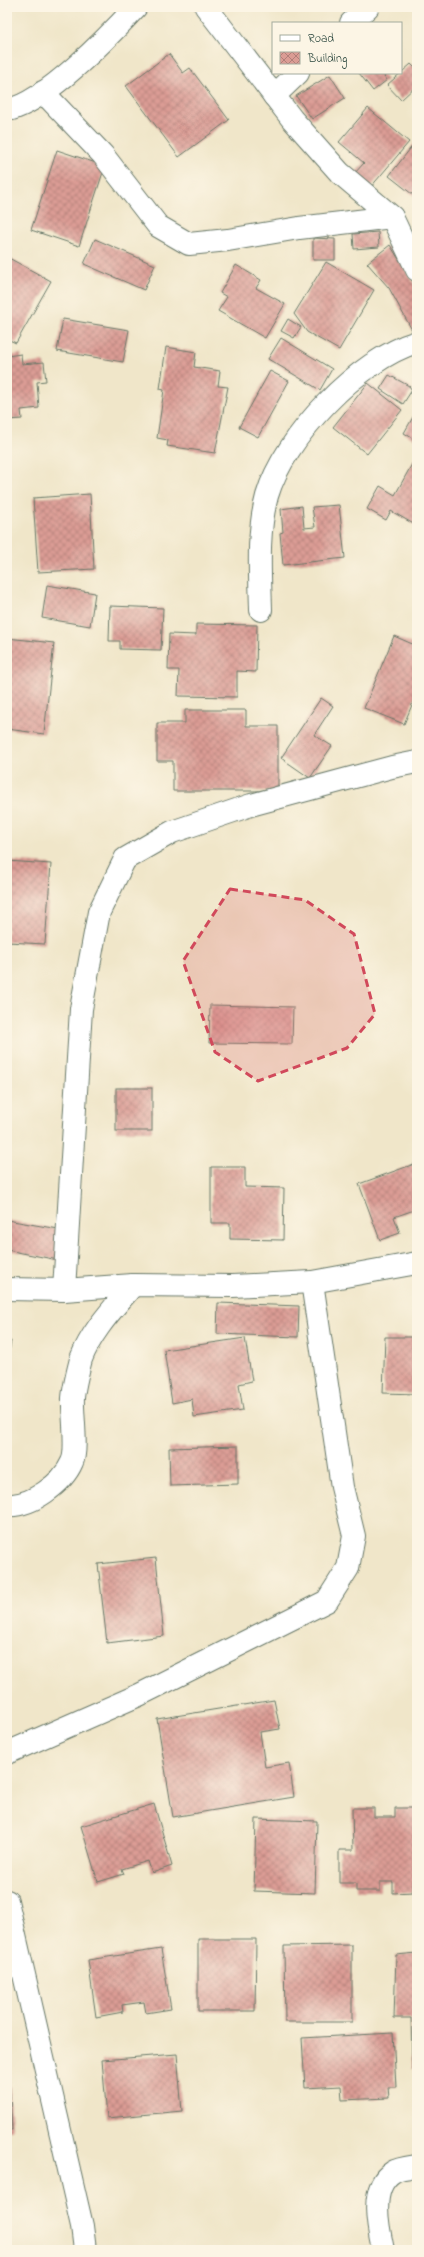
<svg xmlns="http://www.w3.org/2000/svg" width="424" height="2257" font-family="'Indie Flower',sans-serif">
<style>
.building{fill:url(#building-cross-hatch)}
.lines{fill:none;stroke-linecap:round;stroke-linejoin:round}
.minor-casing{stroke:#687868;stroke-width:24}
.minor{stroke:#fff;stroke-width:22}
.marked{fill:#d1495b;fill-opacity:0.2;stroke:#d1495b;stroke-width:3;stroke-dasharray:8 5;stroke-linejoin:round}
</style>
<defs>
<pattern id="building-cross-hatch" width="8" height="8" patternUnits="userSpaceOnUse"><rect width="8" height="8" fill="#db9c94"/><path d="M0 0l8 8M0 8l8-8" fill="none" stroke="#b1807a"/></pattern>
</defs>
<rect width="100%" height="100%" fill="#fcf5e5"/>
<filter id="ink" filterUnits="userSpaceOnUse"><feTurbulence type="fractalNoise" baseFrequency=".025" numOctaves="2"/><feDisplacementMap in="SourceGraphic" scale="8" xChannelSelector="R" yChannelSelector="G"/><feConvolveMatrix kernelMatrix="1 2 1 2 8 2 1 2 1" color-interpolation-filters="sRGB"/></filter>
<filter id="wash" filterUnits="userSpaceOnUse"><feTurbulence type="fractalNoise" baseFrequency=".012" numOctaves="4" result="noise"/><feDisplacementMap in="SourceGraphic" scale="16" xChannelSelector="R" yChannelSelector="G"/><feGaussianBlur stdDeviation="0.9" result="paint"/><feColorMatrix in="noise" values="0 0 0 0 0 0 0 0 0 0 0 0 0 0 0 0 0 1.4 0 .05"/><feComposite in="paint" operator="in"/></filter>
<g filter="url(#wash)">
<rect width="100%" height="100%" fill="#f0e6c9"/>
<g id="blocks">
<g class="building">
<polygon points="169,54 183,73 190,68 229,120 179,157 126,86"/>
<polygon points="411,64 417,70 417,85 401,100 387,85"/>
<polygon points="359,73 382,73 387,80 373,91"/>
<polygon points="330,75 345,98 312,119 296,96"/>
<polygon points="368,108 409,142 370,188 354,174 364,163 339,142"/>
<polygon points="417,140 417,198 389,176"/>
<polygon points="57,150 105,166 79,246 31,230"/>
<polygon points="378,232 379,247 354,249 353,234"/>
<polygon points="313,238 335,239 335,260 313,260"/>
<polygon points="95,239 155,265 144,290 84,264"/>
<polygon points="390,245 417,288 417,326 412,330 389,288 367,263"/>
<polygon points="7,257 51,281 16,343 7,339"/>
<polygon points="326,262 374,290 339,350 307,332 294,314"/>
<polygon points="236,265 261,280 256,288 285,304 265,338 218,311 227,297 220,293"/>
<polygon points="63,319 129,330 123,362 57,351"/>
<polygon points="288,319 301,327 294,338 281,331"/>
<polygon points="281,338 332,369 320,390 268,359"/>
<polygon points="166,347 196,352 194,367 220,371 218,386 228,387 215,453 167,446 168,440 157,438 164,390 160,389"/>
<polygon points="21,354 22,364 44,362 46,381 37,382 39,408 21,410 22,419 7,420 7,356"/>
<polygon points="270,371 289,381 258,437 239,427"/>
<polygon points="389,375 409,386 412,390 403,404 380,389"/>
<polygon points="368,383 402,410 367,454 333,427"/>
<polygon points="417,410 417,441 404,433"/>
<polygon points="417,455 417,526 391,511 386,520 367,509 380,486 395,495"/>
<polygon points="90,494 94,569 38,572 33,498"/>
<polygon points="339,505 345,558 283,565 280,533 283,532 281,509 302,506 304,528 315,527 312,507"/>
<polygon points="47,585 95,593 90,626 42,618"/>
<polygon points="110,606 163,608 161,650 120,649 120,641 109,641"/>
<polygon points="196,624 257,625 256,672 237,671 237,697 178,696 179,670 168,670 169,634 196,635"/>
<polygon points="394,636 417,646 417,693 404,724 364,708"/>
<polygon points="7,638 54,643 44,734 7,729"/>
<polygon points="321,698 333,706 314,735 332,746 310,778 281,758"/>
<polygon points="185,710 246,710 246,726 278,726 278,791 173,791 173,761 157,761 157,723 185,723"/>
<polygon points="7,861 51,864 45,944 7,942"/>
<polygon points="210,1005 293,1007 292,1044 209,1043"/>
<rect x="116" y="1088" width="36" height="43"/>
<polygon points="417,1163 417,1209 394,1217 400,1233 380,1240 359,1184"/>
<polygon points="211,1167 245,1167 245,1187 284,1188 283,1240 230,1239 230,1223 211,1223"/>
<polygon points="7,1220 64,1230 58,1260 7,1250"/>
<polygon points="218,1303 299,1306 298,1337 217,1334"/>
<polygon points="385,1337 417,1337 417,1394 383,1393"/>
<polygon points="245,1338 252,1381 239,1384 243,1410 194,1417 192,1399 172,1403 164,1350"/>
<polygon points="7,1340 11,1341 8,1358 7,1358"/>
<polygon points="238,1446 238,1484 170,1486 169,1448"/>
<polygon points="156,1558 164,1636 107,1643 98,1564"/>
<polygon points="274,1700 280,1729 260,1732 265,1767 289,1763 294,1797 173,1817 157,1719"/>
<polygon points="154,1804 172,1866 152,1873 148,1861 122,1869 124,1874 98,1882 81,1826"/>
<polygon points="352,1808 374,1808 374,1817 395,1817 395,1808 417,1808 417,1882 413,1882 413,1892 393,1893 393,1882 380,1882 380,1891 356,1891 356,1883 339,1883 339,1850 353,1850"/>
<polygon points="256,1819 317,1821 315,1893 254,1891"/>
<polygon points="198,1939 256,1939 255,2011 198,2011"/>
<polygon points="352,1945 352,2022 285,2022 284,1946"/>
<polygon points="161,1949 171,2009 146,2013 144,2002 122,2005 123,2012 96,2017 88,1960"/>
<polygon points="417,1953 417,2069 412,2069 411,2018 394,2018 396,1955"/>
<polygon points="393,2033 396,2087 388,2087 389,2098 342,2100 341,2086 305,2088 302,2038"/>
<polygon points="177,2054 182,2111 107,2118 102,2060"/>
<polygon points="7,2076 9,2076 12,2130 7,2130"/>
</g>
</g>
</g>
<g filter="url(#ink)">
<use href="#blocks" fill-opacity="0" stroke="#687868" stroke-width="1"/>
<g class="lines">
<defs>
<g id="minor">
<polyline points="206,7 292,119 340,173 392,217 417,270"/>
<polyline points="351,23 368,7"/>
<polyline points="43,92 103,155 158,226 189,244 228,240 299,228 392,217"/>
<polyline points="274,96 298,73"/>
<path d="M 7,110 C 44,104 110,35 136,7"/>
<path d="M 261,610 C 260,572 257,533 267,496 C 284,437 359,359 417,342"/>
<polyline points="7,1289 64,1290 133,1285 233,1286 312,1282 417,1263"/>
<polyline points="64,1290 81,1009 99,912 125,859 172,832 251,805 392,767 417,762"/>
<path d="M 7,1505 C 31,1507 63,1483 72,1462 C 78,1450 72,1413 73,1398 C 74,1386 78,1371 81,1359 C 92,1330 114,1308 133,1285"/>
<polyline points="7,1753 139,1695 327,1601 348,1568 354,1536 342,1487 312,1282"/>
<polyline points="7,1901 82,2226 85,2250"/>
<path d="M 383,2250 C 378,2227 369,2187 393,2172 C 399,2168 410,2167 417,2166"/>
</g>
</defs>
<use href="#minor" class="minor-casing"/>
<use href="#minor" class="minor"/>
</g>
</g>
<path class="marked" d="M 230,889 L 305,900 L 354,934 L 375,1014 L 347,1048 L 258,1081 L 215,1052 L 183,961 Z"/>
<rect width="424" height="2257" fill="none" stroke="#fcf5e5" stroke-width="24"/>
<rect x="272" y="22" width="130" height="52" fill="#fcf5e5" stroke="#a4ab9e"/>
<rect x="280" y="35" width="20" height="6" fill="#ffffff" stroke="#a4ab9e"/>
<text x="308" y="42" font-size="12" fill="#1f3d34">Road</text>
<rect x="280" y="52" width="20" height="12" fill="url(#building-cross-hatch)" stroke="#a4ab9e"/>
<text x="308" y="62" font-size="12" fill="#1f3d34">Building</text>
</svg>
